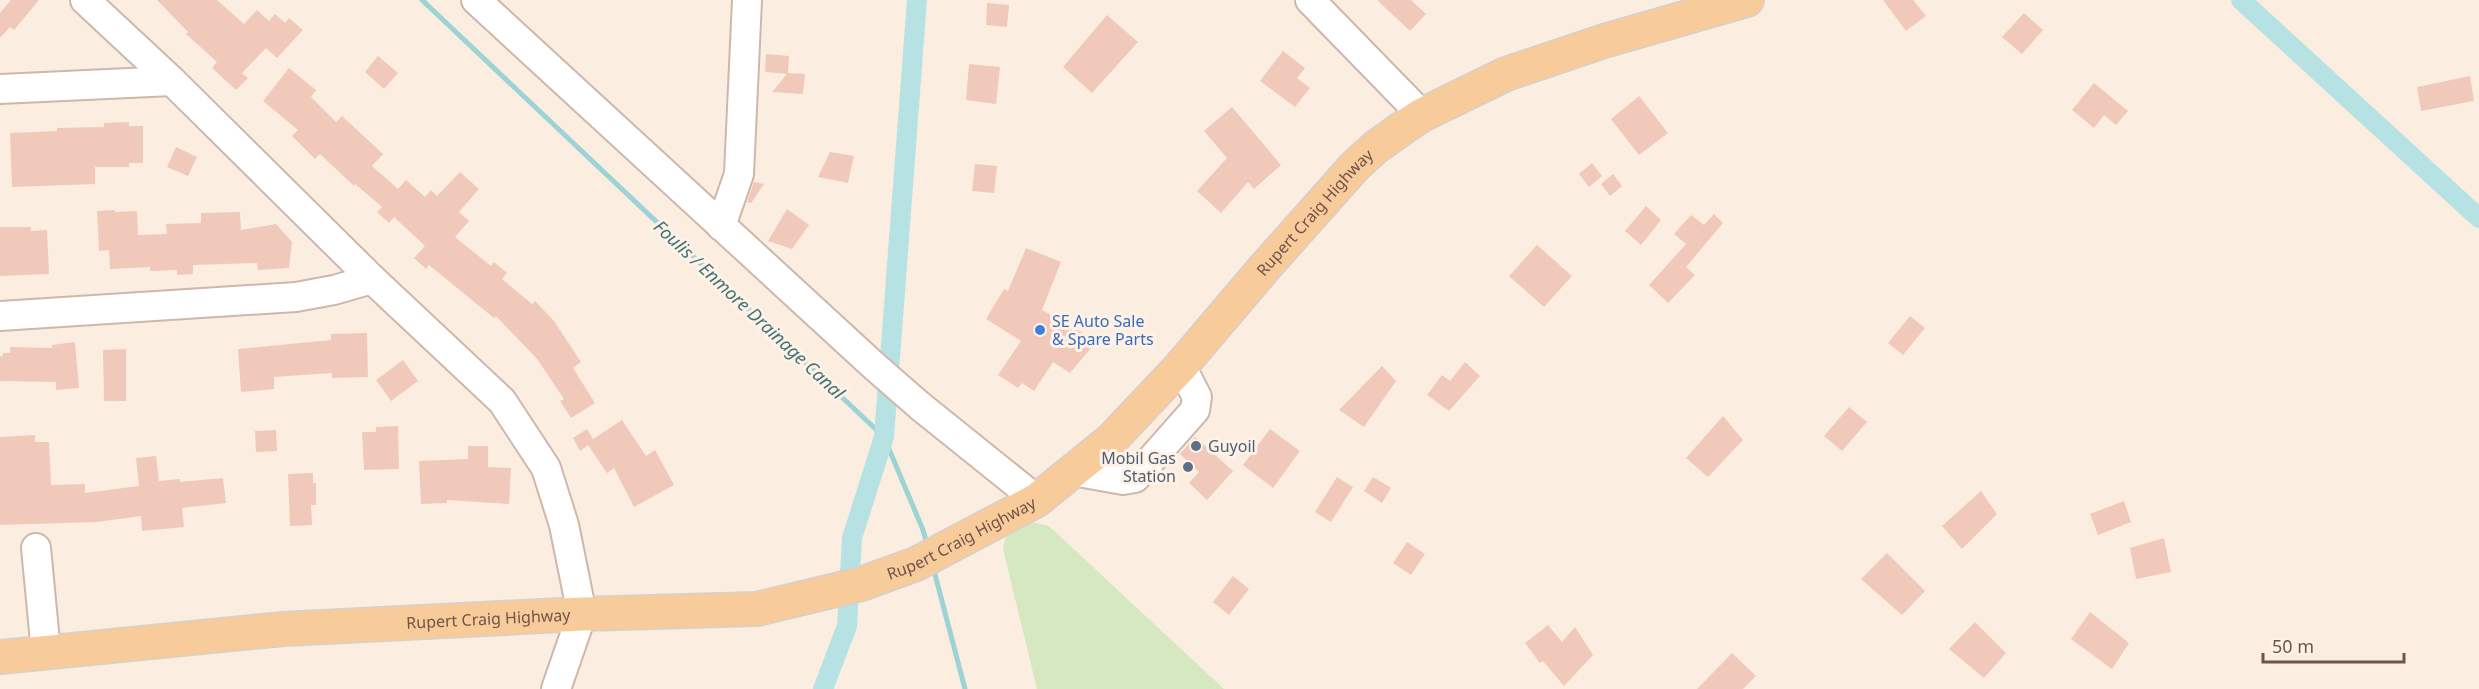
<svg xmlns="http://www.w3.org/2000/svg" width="2479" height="689" font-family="'Noto Sans',sans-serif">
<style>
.green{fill:#d5e8c0}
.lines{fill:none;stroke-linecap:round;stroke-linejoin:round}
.stream{stroke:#9dd3d5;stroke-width:5}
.canal{stroke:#b7e2e4;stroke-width:20}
.building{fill:#f0c9ba}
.minor-casing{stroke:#ceb7ab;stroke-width:32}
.major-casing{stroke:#d7cfcc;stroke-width:36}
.minor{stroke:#fff;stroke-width:28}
.major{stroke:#f8cb9b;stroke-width:33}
.shop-dot{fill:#3f7fe0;stroke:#fef2e7;stroke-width:2}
.service-dot{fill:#5c6f8a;stroke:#fef2e7;stroke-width:2}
.labels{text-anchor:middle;stroke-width:6;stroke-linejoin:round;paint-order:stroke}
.street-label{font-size:16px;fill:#715349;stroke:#fef2e7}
.shop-label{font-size:16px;fill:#366cbe;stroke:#fef2e7;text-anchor:start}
.service-label{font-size:16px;fill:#4e5e75;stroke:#fef2e7;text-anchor:start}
.water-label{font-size:18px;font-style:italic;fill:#3e7476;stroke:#fef2e7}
</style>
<rect width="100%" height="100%" fill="#fbeee1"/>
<polygon class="green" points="1029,521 1049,526 1224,689 1037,689 1003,549 1007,532"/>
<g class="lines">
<g class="stream">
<polyline points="422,0 884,437 923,530 928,547"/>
<polyline points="933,567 965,689"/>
</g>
<g class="canal">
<polyline points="2241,0 2479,218"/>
<polyline points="823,689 847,626 852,538 884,437 917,0"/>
</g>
</g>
<g class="building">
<polygon points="11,0 39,0 14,30 10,27 0,38 0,13"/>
<polygon points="157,0 217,0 244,24 257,10 269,21 275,14 285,23 289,18 303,30 277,58 266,48 242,73 248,78 236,90 212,68 217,62 186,34 188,32"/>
<polygon points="1377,0 1411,0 1426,14 1410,31"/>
<polygon points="1883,0 1913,0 1926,16 1906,31"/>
<polygon points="987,3 1009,5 1007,27 986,25"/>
<polygon points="2024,13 2043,30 2022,54 2002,37"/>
<polygon points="1107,15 1138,42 1092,93 1063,67"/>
<polygon points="1283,51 1305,68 1297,78 1310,88 1295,107 1260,81"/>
<polygon points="766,54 789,56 788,73 805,74 803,94 772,92 787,74 765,72"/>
<polygon points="378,56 398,73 384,89 365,72"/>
<polygon points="969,64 1000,67 996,104 966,100"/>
<polygon points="289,68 316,90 311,97 336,122 342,116 383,154 372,166 398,189 406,180 425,197 431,190 437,196 460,172 479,189 459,212 469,221 455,237 491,266 494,262 507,273 502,279 532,304 535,301 554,321 581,362 573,368 595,403 571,418 560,401 564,399 537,359 496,316 494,318 429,265 426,269 414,258 425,246 394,217 389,223 377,212 382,207 355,184 354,186 320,154 315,159 292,136 298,130 263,101"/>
<polygon points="2470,76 2474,101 2421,111 2417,87"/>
<polygon points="2094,83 2128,111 2116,125 2104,115 2094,128 2072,110"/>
<polygon points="1639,96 1668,133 1639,155 1611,119"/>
<polygon points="1232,107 1281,165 1254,189 1248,182 1221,213 1197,191 1227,158 1204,131"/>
<polygon points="129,122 129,126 143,126 143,163 129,163 129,167 95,167 95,184 12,187 10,133 57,131 57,128 104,127 104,123"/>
<polygon points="176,147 197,157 188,176 167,167"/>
<polygon points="830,152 854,156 848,183 818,177"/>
<polygon points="1592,163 1602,176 1589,187 1579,174"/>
<polygon points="975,164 997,166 994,193 972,191"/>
<polygon points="1613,174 1622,186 1610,196 1601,184"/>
<polygon points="754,182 764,184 751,203 747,202"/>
<polygon points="1646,206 1661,220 1641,245 1625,231"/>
<polygon points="787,209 809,225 792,249 768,241"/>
<polygon points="115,210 115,212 137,211 138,235 167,234 166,224 201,223 201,213 240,212 241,230 276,224 292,242 289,268 258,270 257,263 193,265 193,274 177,275 177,270 150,271 150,267 110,269 109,250 99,251 97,211"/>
<polygon points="1714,214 1723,223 1686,267 1695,275 1668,303 1649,285 1686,244 1674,234 1691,215 1704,225"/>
<polygon points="0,227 31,227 31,231 47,230 49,274 0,276"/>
<polygon points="1537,245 1572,276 1544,307 1509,276"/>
<polygon points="1026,248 1061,262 1042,310 1097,341 1070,373 1053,362 1034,391 1022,383 1018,388 998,375 1021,341 986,319 1004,289 1008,291"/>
<polygon points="1910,316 1925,328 1903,355 1888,343"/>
<polygon points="367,333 368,377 332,378 332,373 274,377 274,389 241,392 238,349 331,340 331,334"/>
<polygon points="75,342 79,388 56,390 56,382 0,381 0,356 3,356 3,353 10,353 10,347 52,348 52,345"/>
<polygon points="126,349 126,401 104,401 103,350"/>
<polygon points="403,360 418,381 391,401 376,380"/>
<polygon points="1465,362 1480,376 1449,411 1427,395 1442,375 1450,381"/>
<polygon points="1382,366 1396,381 1364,427 1339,410"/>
<polygon points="1849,407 1867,422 1842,451 1824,436"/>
<polygon points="1723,416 1743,440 1708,477 1686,458"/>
<polygon points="622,420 646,456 655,450 674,485 634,507 614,468 607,473 588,445 580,451 573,438 587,429 593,439"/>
<polygon points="398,426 399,469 364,470 362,432 376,432 376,427"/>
<polygon points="1270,429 1300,451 1273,488 1243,465"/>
<polygon points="276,430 277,451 256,452 255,431"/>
<polygon points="35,435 35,442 49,442 51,485 85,484 85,493 139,486 136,458 156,456 159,481 180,479 180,482 223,478 226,503 182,508 184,527 142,531 141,516 97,522 0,525 0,437"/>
<polygon points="1195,437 1233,471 1207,500 1189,483 1199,472 1180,454"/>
<polygon points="468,446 488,446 488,467 511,468 509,504 447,500 447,503 421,504 419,461 468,459"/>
<polygon points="313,473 313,483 316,483 316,505 311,505 312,525 290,526 288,474"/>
<polygon points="1337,477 1353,487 1331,522 1315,512"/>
<polygon points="1373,477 1391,488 1382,503 1364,491"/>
<polygon points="1981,491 1997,514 1962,549 1942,526"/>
<polygon points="2124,501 2131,522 2098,535 2090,514"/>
<polygon points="2164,538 2171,572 2136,579 2130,548"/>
<polygon points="1407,542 1425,554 1411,575 1393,563"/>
<polygon points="1887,553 1925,591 1902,615 1861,579"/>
<polygon points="1233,576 1249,589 1229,615 1213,602"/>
<polygon points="2090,612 2129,643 2112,669 2071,639"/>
<polygon points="1975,622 2006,653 1984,678 1949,649"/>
<polygon points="1548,625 1562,642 1575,627 1593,655 1564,686 1543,661 1540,663 1525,643"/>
<polygon points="1732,653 1756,676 1743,689 1697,689"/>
</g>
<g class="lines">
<defs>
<g id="minor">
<polyline points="85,0 172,81 372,279 502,401 546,468 564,525 582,614 556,689"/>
<polyline points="476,0 873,365 920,406 1037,500"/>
<polyline points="1310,0 1422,115"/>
<polyline points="0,89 172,81"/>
<polyline points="721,226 739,174 747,0"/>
<polyline points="0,316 296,297 334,290 372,279"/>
<polyline points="1073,471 1123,480 1135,478 1195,410 1197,397 1181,366"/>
<polyline points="36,548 46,652"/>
</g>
<g id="major">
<path id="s1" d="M 0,657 L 283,629 L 582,614 L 757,609 L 861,584 L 916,564 L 1037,500 L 1111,440 L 1181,366 L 1266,266 L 1355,166 L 1376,147 L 1404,127 L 1422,115 L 1506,74 L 1604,41 L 1747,0"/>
</g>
</defs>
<use href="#minor" class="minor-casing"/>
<use href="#major" class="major-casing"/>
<use href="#minor" class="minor"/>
<use href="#major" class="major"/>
</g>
<circle class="shop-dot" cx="1040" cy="330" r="6"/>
<g class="service-dot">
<circle cx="1196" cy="446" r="6"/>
<circle cx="1188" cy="467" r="6"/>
</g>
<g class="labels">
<g class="street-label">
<text dy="6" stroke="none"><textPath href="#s1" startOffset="1462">Rupert Craig Highway</textPath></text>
<text dy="6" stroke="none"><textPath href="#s1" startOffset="976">Rupert Craig Highway</textPath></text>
<text dy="6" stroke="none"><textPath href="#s1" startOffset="490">Rupert Craig Highway</textPath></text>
</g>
<g class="shop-label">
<text x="1052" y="327">SE Auto Sale<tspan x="1052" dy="18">&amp; Spare Parts</tspan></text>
</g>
<g class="service-label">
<text x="1208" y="452">Guyoil</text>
<text x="1176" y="464" text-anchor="end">Mobil Gas<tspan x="1176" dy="18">Station</tspan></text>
</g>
<g class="water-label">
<text transform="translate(749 310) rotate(43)" y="6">Foulis / Enmore Drainage Canal</text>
</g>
</g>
<path d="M2263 653v9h141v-9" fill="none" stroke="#715349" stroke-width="3"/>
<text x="2272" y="653" font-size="18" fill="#715349" stroke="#fef2e7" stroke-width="4.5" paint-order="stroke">50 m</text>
</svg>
